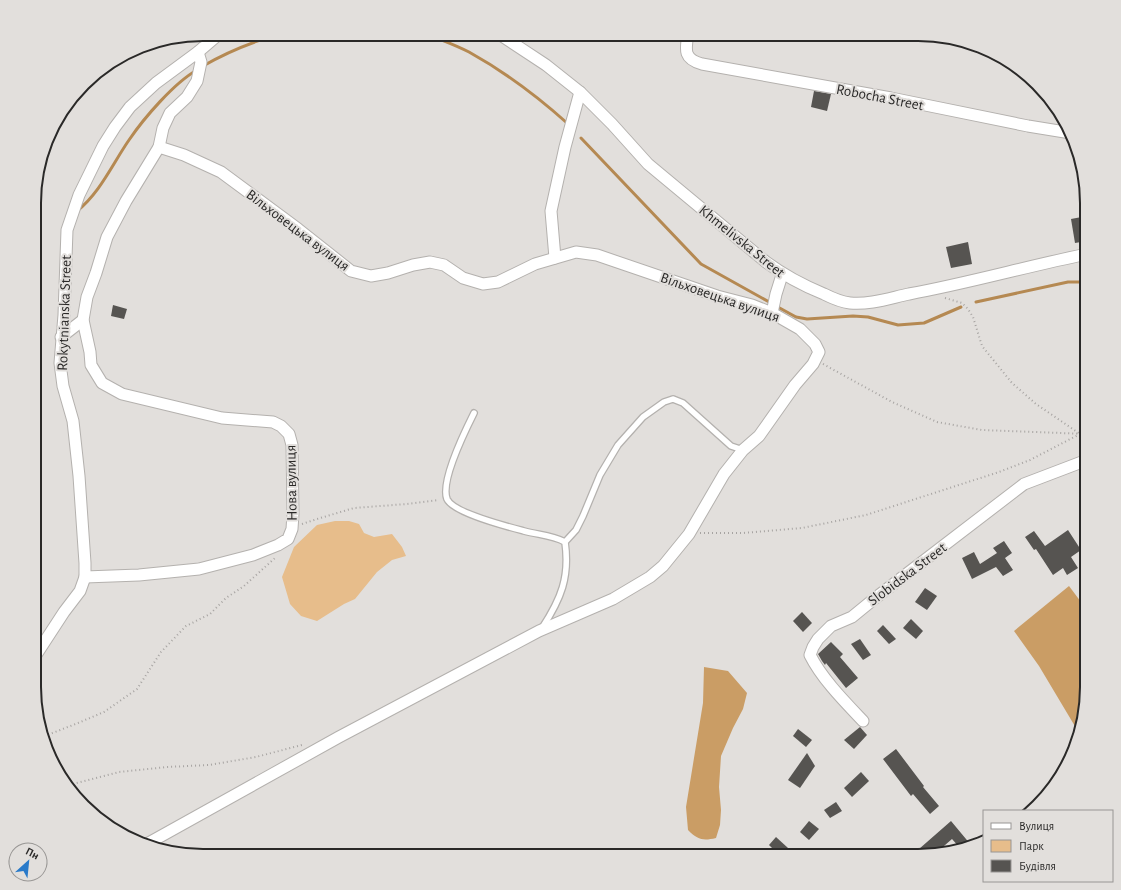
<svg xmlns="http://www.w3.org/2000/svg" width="1121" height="890" font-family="'Alegreya Sans',sans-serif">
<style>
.green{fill:#e7bd8b}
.forest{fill:#ca9d65}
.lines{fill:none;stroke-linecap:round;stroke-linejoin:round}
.stream{stroke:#b58952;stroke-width:3}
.building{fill:#565451}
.service-casing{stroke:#b4b1ae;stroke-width:8}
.minor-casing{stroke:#b4b1ae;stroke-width:13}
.path{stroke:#a7a4a2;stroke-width:2;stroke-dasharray:1 3;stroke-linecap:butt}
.service{stroke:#fff;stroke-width:5.5}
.minor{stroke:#fff;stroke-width:11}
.labels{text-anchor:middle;stroke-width:4;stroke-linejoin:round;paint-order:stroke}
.street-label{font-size:15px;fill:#2a2928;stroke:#e2dfdc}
.rim{fill:none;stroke:#2a2928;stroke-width:2}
</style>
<rect width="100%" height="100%" fill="#e2dfdc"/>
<polygon class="green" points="335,521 349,521 359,524 364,533 374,537 392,534 402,547 406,556 392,560 377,572 355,599 344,604 317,621 301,616 290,604 282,577 294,547 317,525"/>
<g class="forest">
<polygon points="1069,586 1087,610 1087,699 1079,733 1039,666 1014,631"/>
<path d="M 704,667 L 728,671 L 747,693 L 743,709 L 733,728 L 721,756 L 719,787 L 721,810 L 720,825 L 716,838 C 703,841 698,840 688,830 L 686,807 L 703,703 Z"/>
</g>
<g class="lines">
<g class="stream">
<path d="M 427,34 C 441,40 456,45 469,52 C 505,72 537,96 567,123"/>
<path d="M 203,66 C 227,52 252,42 279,34"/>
<polyline points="581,138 701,264 771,303"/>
<path d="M 77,211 C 100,193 113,163 129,140 C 144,118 174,83 197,70"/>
<polyline points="976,302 1068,282 1087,282"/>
<polyline points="776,306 796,317 807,319 853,316 868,317 898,325 924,323 961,307"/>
</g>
</g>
<g class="building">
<polygon points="814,91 831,94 827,111 811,107"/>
<polygon points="1087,216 1087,241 1075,243 1071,219"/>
<polygon points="968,242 972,264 951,268 946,247"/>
<polygon points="113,305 127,309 124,319 111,316"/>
<polygon points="1068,530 1081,550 1071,557 1078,568 1067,575 1063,568 1053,575 1036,549 1034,550 1025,537 1034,531 1045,546"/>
<polygon points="1004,541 1012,553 1005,558 1013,570 1003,576 996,567 972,579 962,558 974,552 980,564 997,553 993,548"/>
<polygon points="925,588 937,596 927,610 915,602"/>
<polygon points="802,612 812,623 803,632 793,621"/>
<polygon points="911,619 923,631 916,639 903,628"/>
<polygon points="883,625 896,639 889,644 877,631"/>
<polygon points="860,639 871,655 863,660 851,644"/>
<polygon points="831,642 843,654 840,657 858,678 846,688 826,663 825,665 822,661 818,654"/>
<polygon points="860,727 867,735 854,749 844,740"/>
<polygon points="798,729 812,740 806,747 793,736"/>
<polygon points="896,749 924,786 923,787 939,806 930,814 913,794 911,796 883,759"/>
<polygon points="807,753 815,766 800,788 788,780"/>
<polygon points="861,772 869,781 852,797 844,788"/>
<polygon points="836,802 842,811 830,818 824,810"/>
<polygon points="809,821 819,829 809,840 800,832"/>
<polygon points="951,821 971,845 960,848 952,839 937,852 918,856 911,856"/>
<polygon points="776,837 788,848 780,856 769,845"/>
</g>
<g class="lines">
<defs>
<g id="service">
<path d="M 474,413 C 466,429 440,481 447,499 C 453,513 509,527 524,531 C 539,535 552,535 565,542 C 570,577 561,599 542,628"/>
<polyline points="565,542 576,530 583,516 600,475 618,445 643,417 664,402 673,399 683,403 731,446 743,450"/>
</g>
<g id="minor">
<path d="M 499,34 L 546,65 L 580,92 L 612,124 L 648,164 L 766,262 C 785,276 802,285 824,294 C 832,298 841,302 850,303 C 869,305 890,298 909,294 C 969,283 1028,266 1087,254"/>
<path d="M 688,34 C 685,51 684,59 702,64 L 891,98 L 1028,126 L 1071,133"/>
<polyline points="555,258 551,211 565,147 580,92"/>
<polyline points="772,313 776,294 782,275"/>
<polyline points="61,337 83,320"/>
<polyline points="85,577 139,575 199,569 253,555 278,545 288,539 292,529 293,514 292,445 289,434 281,426 273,422 222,418 122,394 102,383 91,365 90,352 83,320 87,297 96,273 107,237 126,201 159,147 163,128 170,113 187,97 197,81 201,62 198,52"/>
<polyline points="34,658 64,612 80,591 85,577 85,563 79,476 73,421 63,386 60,363 64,315 67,230 79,195 103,146 115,127 130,107 156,83 198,52 219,34"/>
<path d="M 863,721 C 845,702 822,679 810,655 L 813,647 L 818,639 L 831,626 L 852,617 L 874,599 L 1024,484 L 1087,460"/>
<polyline points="145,845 339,737 539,631 613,599 650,577 663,566 689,534 724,474 743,450 759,436 795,385 813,364 819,352 815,344 800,329 772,313 752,305 717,296 597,255 576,252 535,264 498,282 483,284 463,278 444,265 430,262 413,265 388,273 371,276 351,271 298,229 221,172 184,155 159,147"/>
</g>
</defs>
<use href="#service" class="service-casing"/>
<use href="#minor" class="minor-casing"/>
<g class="path">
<polyline points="945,298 962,303 968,309 973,317 982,346 1012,383 1036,404 1080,434 1087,426"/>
<polyline points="823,364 892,402 937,422 982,430 1087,434"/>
<polyline points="302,524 317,519 354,508 407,504 439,500"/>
<polyline points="700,533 743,533 802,528 866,515 999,472 1030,460 1080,434"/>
<polyline points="44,734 50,734 78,723 104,712 137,689 161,652 186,626 210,614 226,598 244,586 275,558"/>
<polyline points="69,785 119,772 167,767 209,765 256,757 302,745"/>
</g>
<use href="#service" class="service"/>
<use href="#minor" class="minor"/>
</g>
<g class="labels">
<g class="street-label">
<text transform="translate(880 97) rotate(11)" y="5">Robocha Street</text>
<text transform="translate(298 230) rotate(37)" y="5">Вільховецька вулиця</text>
<text transform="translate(742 241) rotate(39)" y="5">Khmelivska Street</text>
<text transform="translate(720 297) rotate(19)" y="5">Вільховецька вулиця</text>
<text transform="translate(64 313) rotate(-88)" y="5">Rokytnianska Street</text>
<text transform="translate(291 483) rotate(-91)" y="5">Нова вулиця</text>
<text transform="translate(907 574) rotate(-37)" y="5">Slobidska Street</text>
</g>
</g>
<path d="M0 0H1121V890H0ZM203 41H918A162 162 0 0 1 1080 203V687A162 162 0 0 1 918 849H203A162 162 0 0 1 41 687V203A162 162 0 0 1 203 41Z" fill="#e2dfdc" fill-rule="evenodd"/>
<path class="rim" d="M203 41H918A162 162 0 0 1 1080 203V687A162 162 0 0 1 918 849H203A162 162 0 0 1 41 687V203A162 162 0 0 1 203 41Z"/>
<rect x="983" y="810" width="130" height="72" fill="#e2dfdc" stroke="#989694"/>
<rect x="991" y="823" width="20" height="6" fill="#ffffff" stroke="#989694"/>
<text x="1019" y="830" font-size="12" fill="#2a2928">Вулиця</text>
<rect x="991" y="840" width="20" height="12" fill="#e7bd8b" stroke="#989694"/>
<text x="1019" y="850" font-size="12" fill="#2a2928">Парк</text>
<rect x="991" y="860" width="20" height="12" fill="#565451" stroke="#989694"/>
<text x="1019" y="870" font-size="12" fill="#2a2928">Будівля</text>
<g transform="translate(28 862) rotate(27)"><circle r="19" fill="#e2dfdc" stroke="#989694"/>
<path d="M0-3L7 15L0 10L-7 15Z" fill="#297ac9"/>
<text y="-6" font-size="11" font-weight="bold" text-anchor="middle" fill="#2a2928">Пн</text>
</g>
</svg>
